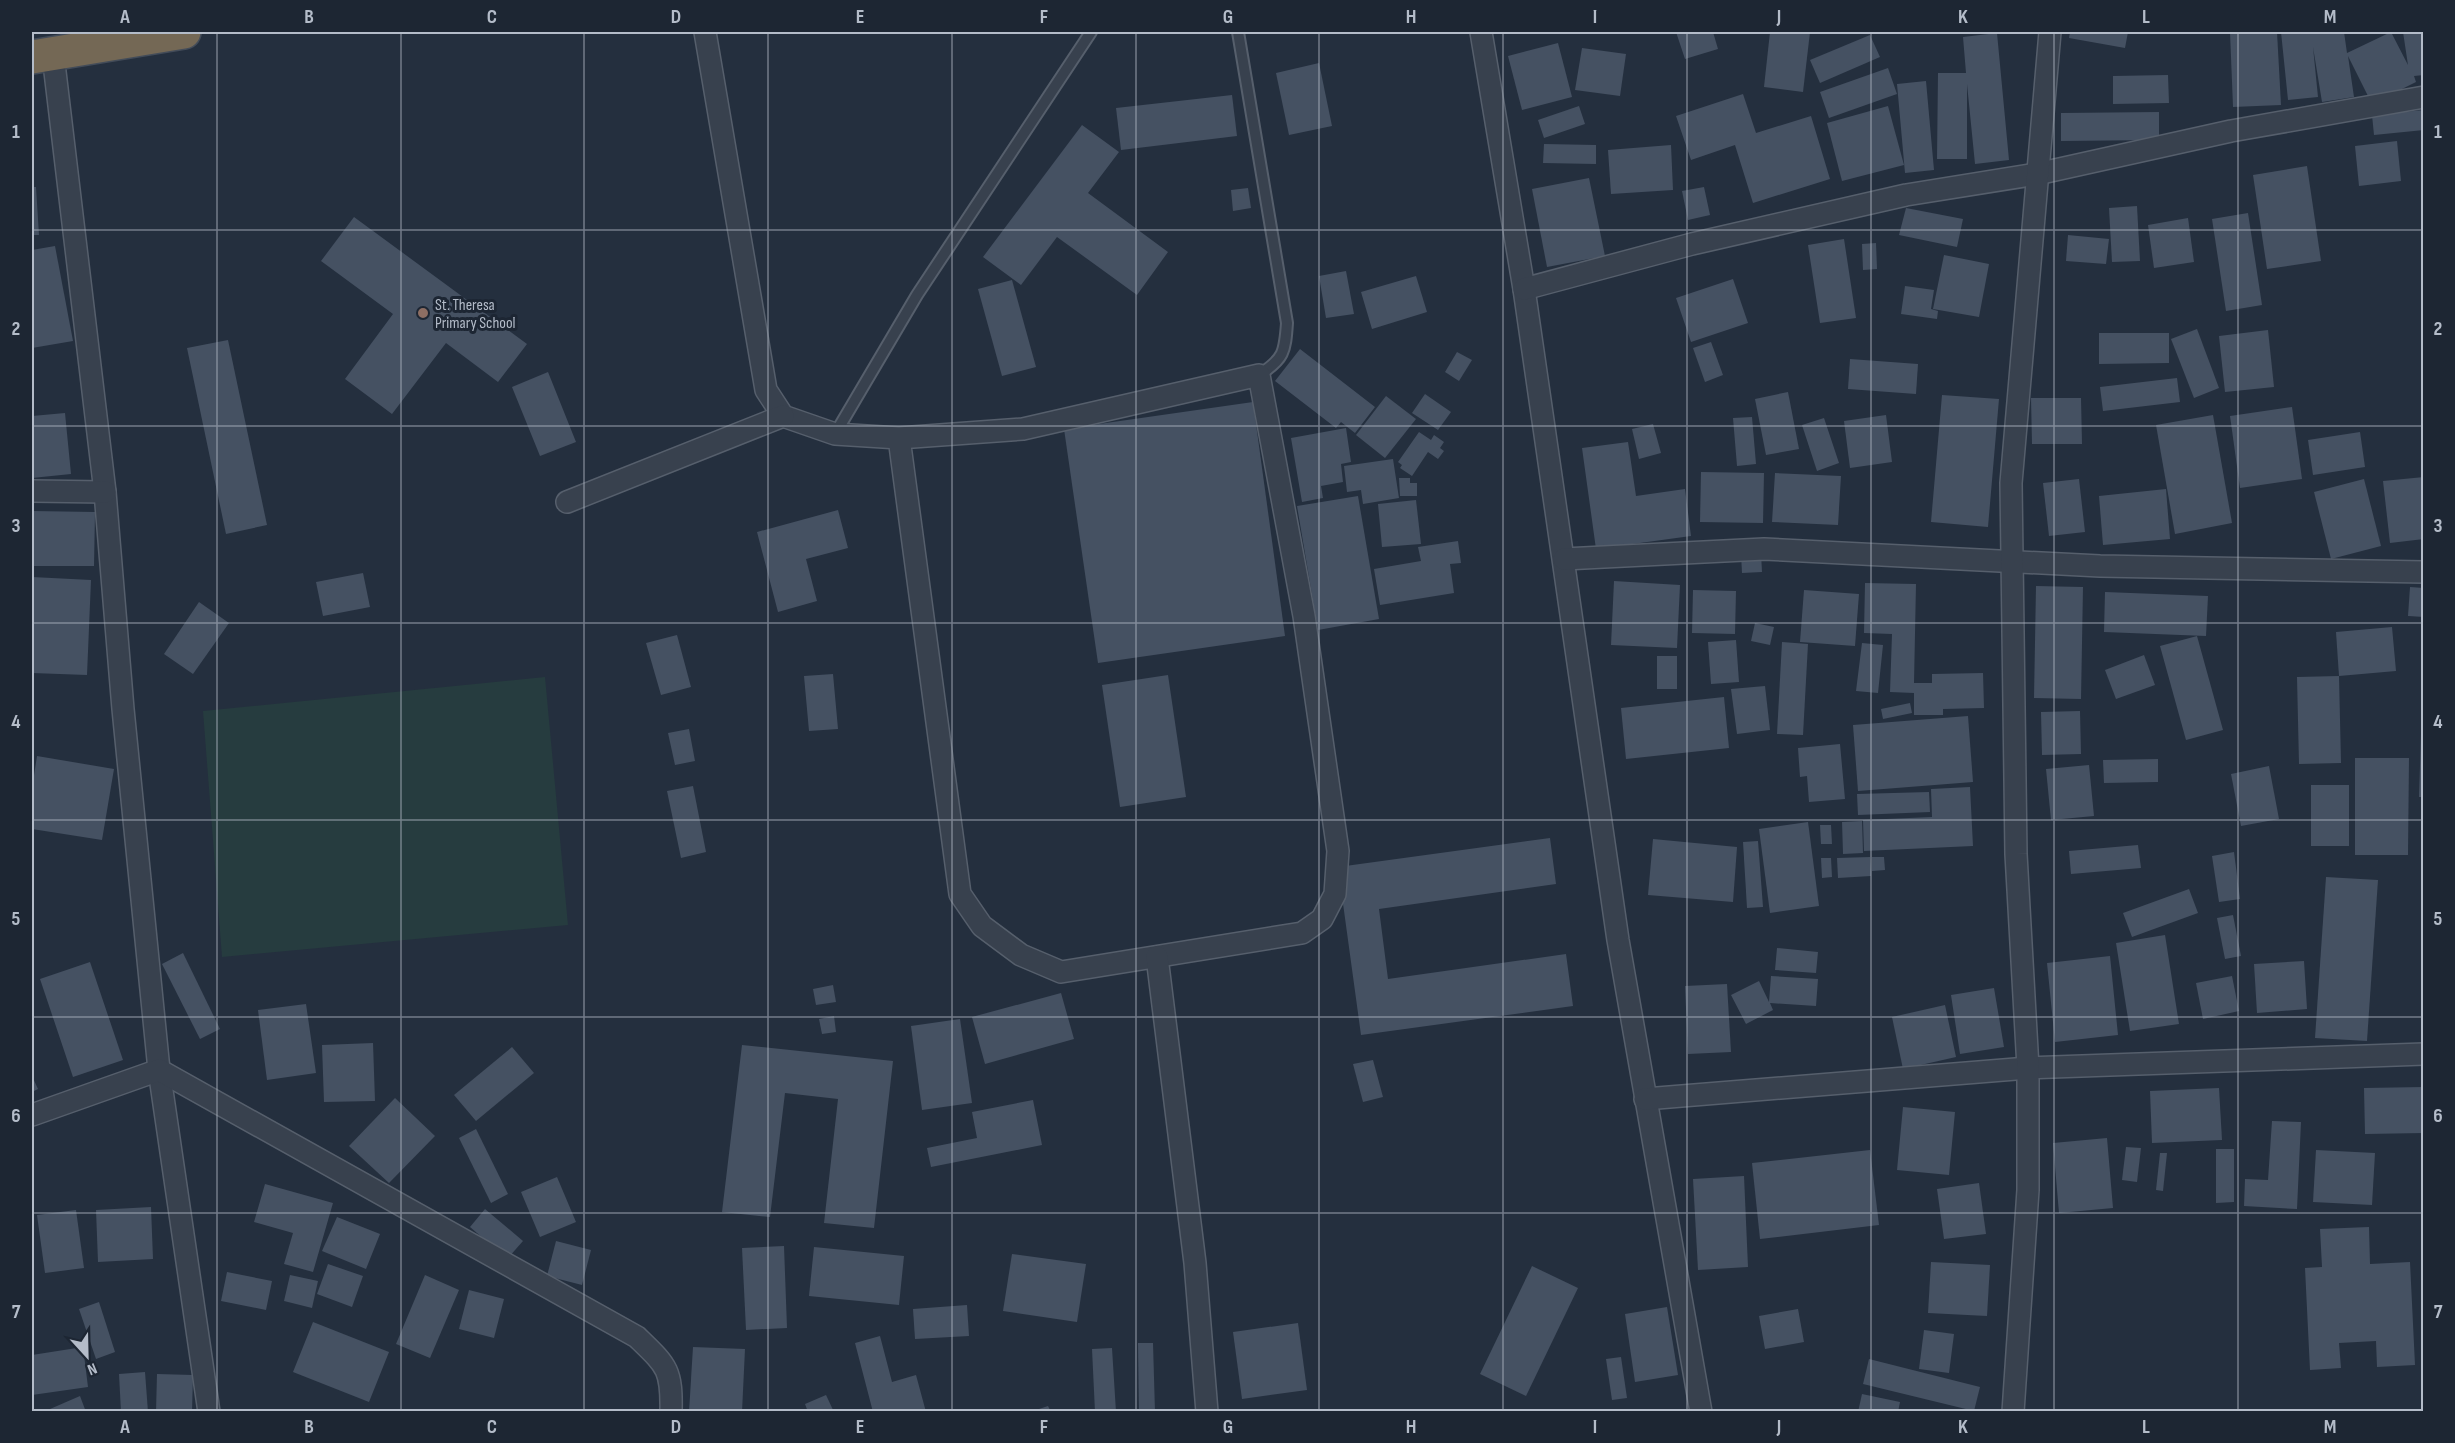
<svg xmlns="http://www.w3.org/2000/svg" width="2455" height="1443" font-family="'Sofia Sans Condensed',sans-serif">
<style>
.green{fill:#263c3f}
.building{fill:#455162}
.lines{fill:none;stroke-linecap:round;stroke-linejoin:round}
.lane-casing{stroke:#565f6c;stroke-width:14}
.street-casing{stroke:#565f6c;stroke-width:24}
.highway-casing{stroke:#434c59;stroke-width:36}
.lane{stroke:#38414e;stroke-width:10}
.street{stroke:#38414e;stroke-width:21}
.highway{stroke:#746855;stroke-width:33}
.grid{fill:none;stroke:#b4bcc9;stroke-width:1.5;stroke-opacity:0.55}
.education-dot{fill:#8d6e63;stroke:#1d2633;stroke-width:2}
.labels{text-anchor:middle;stroke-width:6;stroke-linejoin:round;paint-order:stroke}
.poi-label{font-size:16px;fill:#b4bcc9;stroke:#1d2633;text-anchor:start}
.neatline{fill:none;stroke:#b4bcc9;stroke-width:2}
.grid-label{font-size:20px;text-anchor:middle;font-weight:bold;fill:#b4bcc9}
</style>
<rect width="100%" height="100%" fill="#242f3e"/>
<polygon class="green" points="545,677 568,925 222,957 203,711"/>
<g class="building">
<polygon points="1676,32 1713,32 1718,49 1685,59"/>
<polygon points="1770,32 1810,32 1803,92 1764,87"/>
<polygon points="2070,32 2128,32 2125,48 2069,38"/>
<polygon points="2230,32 2277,32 2281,105 2233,107"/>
<polygon points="2281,32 2344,32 2347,53 2391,32 2408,65 2403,32 2424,32 2424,75 2414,76 2416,82 2372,104 2348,56 2354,97 2322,102 2313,47 2318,97 2288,100"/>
<polygon points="1997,33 2009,160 1975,164 1967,84 1967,159 1937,159 1938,73 1966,73 1963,37"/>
<polygon points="1870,35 1880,57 1820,83 1810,60"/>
<polygon points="1558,43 1572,97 1522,110 1508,56"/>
<polygon points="1582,48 1626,54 1620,96 1575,90"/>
<polygon points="1319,63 1332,126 1289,135 1276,73"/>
<polygon points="1888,68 1897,94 1829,118 1820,92"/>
<polygon points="2168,75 2169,103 2113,104 2113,76"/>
<polygon points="1926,81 1934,170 1905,173 1897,84"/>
<polygon points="1743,94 1756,133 1811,116 1830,179 1753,203 1735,145 1691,160 1676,116"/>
<polygon points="1232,95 1237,136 1121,150 1116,108"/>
<polygon points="1579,106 1585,124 1544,138 1538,120"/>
<polygon points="1888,106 1904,165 1842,181 1827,123"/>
<polygon points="2424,110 2424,130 2374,135 2372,115"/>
<polygon points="2159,112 2159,140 2061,141 2061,113"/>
<polygon points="1082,125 1119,152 1088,193 1168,252 1137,295 1057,237 1021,285 983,257"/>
<polygon points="2397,141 2401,181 2359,186 2355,146"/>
<polygon points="1544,144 1596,145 1596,164 1543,163"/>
<polygon points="1671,145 1673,190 1611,194 1608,150"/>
<polygon points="2307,166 2321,261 2267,269 2253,175"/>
<polygon points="1589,178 1605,256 1547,267 1532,189"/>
<polygon points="32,187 36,187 39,235 32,235"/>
<polygon points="1704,187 1710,215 1688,220 1682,191"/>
<polygon points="1248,188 1251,208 1233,211 1231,190"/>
<polygon points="2137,206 2140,261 2112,262 2109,208"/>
<polygon points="1906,208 1963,219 1957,247 1899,235"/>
<polygon points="2248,213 2262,305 2226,311 2212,219"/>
<polygon points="354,217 527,344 498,382 446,343 392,414 345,379 393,314 321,261"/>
<polygon points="2188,218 2194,262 2154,268 2148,225"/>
<polygon points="2068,235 2109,239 2106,264 2066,261"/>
<polygon points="1844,239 1856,318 1820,323 1808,245"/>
<polygon points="1876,243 1877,269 1863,270 1862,244"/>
<polygon points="55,246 73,341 32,348 32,250"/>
<polygon points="1944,255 1989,264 1979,317 1933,309"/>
<polygon points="1346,271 1354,314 1326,318 1319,276"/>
<polygon points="1416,276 1427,312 1372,329 1361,292"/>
<polygon points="1733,279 1748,323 1691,342 1676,298"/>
<polygon points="1012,280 1036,367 1002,376 978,289"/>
<polygon points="1905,286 1934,290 1931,309 1938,311 1937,319 1901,314"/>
<polygon points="2197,329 2219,388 2194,398 2171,339"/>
<polygon points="2268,330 2274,387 2225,392 2219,336"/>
<polygon points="2099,333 2169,333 2169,363 2099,364"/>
<polygon points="228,340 267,525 226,534 187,348"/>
<polygon points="1711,342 1723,375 1705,382 1693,348"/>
<polygon points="1300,349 1375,407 1355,433 1341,422 1336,428 1275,381"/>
<polygon points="1457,352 1472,360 1459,381 1445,372"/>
<polygon points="1850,359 1918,364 1916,394 1848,389"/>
<polygon points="548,372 576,442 540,456 512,387"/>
<polygon points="2177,378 2180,402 2103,411 2100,387"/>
<polygon points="1788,392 1799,449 1766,455 1755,399"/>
<polygon points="1425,394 1451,412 1438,430 1412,413"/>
<polygon points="1942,395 1999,399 1988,527 1931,522"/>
<polygon points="1386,396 1416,419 1385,458 1356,435"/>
<polygon points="2031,398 2081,398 2082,444 2032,444"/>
<polygon points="1253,402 1285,636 1098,663 1064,429"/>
<polygon points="2292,407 2302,479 2240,488 2230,416"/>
<polygon points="65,413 71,474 32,478 32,416"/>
<polygon points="1886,415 1892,462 1850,468 1844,421"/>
<polygon points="2213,415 2232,523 2175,534 2156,425"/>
<polygon points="1752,417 1756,464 1737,466 1733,418"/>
<polygon points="1824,418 1839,463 1817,471 1802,425"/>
<polygon points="1653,424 1661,453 1639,459 1632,429"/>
<polygon points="1346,428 1351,462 1341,464 1343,482 1321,486 1323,498 1302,502 1291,438"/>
<polygon points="1419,432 1431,440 1434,435 1444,442 1440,448 1444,451 1438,459 1428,452 1412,476 1400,468 1402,465 1398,462"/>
<polygon points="2360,432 2365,467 2313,475 2308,440"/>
<polygon points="1628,442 1636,496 1685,489 1691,536 1596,549 1582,448"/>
<polygon points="1393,459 1399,498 1363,504 1361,490 1347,492 1344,466"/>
<polygon points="1701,472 1764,473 1763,523 1700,522"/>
<polygon points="1775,473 1841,476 1838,525 1772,522"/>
<polygon points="2424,477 2424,539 2390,543 2383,481"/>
<polygon points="1399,478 1410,478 1410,483 1417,483 1417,496 1400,496"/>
<polygon points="2079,479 2085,532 2049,536 2043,483"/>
<polygon points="2364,479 2381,546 2331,559 2314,492"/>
<polygon points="2166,489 2170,539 2103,545 2099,496"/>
<polygon points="1358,496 1379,619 1318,630 1297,506"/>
<polygon points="1416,500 1421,544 1382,547 1378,504"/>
<polygon points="838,510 848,548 806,559 817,601 778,612 757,532"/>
<polygon points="32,511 95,512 94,566 32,566"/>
<polygon points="1458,541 1461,563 1450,564 1454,593 1380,605 1374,569 1421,561 1418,547"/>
<polygon points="1761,553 1762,572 1742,573 1741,554"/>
<polygon points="363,573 370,607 323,616 316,582"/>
<polygon points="32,577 91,580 87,675 32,673"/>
<polygon points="1614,581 1680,585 1677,648 1611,645"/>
<polygon points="1865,583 1916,584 1914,683 1932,683 1932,674 1983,673 1984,708 1943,709 1943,715 1914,715 1914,693 1890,692 1892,634 1864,633"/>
<polygon points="2036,586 2083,587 2081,699 2034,698"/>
<polygon points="2410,587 2424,588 2424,617 2408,616"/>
<polygon points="1693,590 1736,591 1735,634 1692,633"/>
<polygon points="1804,590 1859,594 1855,646 1800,642"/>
<polygon points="2105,592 2208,596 2206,636 2104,632"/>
<polygon points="199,602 229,623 193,674 164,654"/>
<polygon points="1755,623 1774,627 1770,645 1751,641"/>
<polygon points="2392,627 2396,671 2339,676 2336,632"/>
<polygon points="677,635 691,687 661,695 646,643"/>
<polygon points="2197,636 2223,730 2186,740 2160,646"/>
<polygon points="1736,640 1739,682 1711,684 1708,642"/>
<polygon points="1782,642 1808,644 1803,735 1777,734"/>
<polygon points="1862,643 1883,645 1878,693 1856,691"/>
<polygon points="2144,655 2155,685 2116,699 2105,670"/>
<rect x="1657" y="656" width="20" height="33"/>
<polygon points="833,674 838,729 809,731 804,676"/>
<polygon points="1168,675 1186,797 1120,807 1102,685"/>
<polygon points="2339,676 2341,763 2299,764 2297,677"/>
<polygon points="1765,686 1770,730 1737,734 1731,689"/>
<polygon points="1724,697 1729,748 1626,759 1621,708"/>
<polygon points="1910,703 1912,713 1883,719 1881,709"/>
<polygon points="2080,711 2081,754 2042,755 2041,712"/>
<polygon points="1968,716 1973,782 1858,791 1853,725"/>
<polygon points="689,729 695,761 675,765 668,733"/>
<polygon points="2421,733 2424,733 2424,797 2419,797"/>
<polygon points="1840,744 1845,799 1809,802 1807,776 1800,777 1798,748"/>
<polygon points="37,756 114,769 102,840 32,829 32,788"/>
<polygon points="2355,758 2409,758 2408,855 2355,855"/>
<polygon points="2158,759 2158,782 2104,783 2103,760"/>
<polygon points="2089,765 2094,816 2051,820 2046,769"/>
<polygon points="2269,766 2279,819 2241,826 2231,774"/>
<rect x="2311" y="785" width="38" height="61"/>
<polygon points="693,786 706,852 681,858 667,791"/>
<polygon points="1970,787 1973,846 1864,851 1863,820 1932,817 1931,789"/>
<polygon points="1929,792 1930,812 1858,815 1857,794"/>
<polygon points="1862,821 1863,853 1843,854 1842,822"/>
<polygon points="1808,822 1819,906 1770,913 1759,829"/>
<polygon points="1820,825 1831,825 1832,844 1821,844"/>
<polygon points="1550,838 1556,884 1379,909 1388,979 1566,954 1573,1006 1361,1035 1338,867"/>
<polygon points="1653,839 1737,847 1733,902 1648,895"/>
<polygon points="1758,841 1763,907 1747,908 1743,842"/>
<polygon points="2138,845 2141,868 2071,874 2069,851"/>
<polygon points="2234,852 2240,899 2219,902 2212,856"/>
<polygon points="1870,857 1871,876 1838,878 1837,858"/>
<polygon points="1872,857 1884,857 1885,870 1872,871"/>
<polygon points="1821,858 1831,858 1832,877 1822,878"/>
<polygon points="2326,877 2378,880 2367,1041 2315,1038"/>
<polygon points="2189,889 2198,913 2132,937 2123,913"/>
<polygon points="2233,915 2241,956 2225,959 2217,918"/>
<polygon points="2165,935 2179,1024 2130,1031 2116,943"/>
<polygon points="1777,948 1818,952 1816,973 1775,970"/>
<polygon points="183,953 220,1029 200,1039 162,964"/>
<polygon points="2110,956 2118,1035 2055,1042 2047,963"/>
<polygon points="2304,961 2307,1009 2257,1013 2254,964"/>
<polygon points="90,962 123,1060 73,1077 40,979"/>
<polygon points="1771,976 1818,979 1816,1006 1770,1003 1773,1010 1746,1024 1731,995 1759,981 1769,1002"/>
<polygon points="2232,976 2239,1011 2203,1019 2196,983"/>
<polygon points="1727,984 1731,1052 1688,1054 1685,986"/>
<polygon points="833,985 836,1002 816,1005 813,989"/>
<polygon points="1994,988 2004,1047 1960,1054 1951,995"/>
<polygon points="1061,993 1074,1039 985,1064 972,1017"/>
<polygon points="306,1004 316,1073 267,1080 258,1010"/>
<polygon points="1945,1005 1956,1057 1903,1069 1892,1017"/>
<polygon points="834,1016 836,1032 822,1034 819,1019"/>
<polygon points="960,1019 972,1103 922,1110 911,1026"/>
<polygon points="373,1043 375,1101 324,1102 322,1045"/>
<polygon points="742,1045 893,1061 874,1228 824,1223 838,1099 785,1093 770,1217 722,1212"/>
<polygon points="512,1047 534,1073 476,1121 454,1095"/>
<polygon points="1373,1060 1383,1097 1363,1102 1353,1064"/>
<polygon points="32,1076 38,1089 32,1092"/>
<polygon points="2424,1087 2424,1133 2365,1134 2364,1088"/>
<polygon points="2219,1088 2222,1140 2152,1143 2150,1091"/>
<polygon points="395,1098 435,1136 389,1183 349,1146"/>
<polygon points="1033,1100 1042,1145 931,1167 927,1148 977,1138 972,1112"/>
<polygon points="1903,1107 1955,1112 1949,1175 1897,1170"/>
<polygon points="2272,1121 2301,1122 2297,1209 2244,1206 2245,1179 2268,1180"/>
<polygon points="476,1129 508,1194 491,1203 459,1138"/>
<polygon points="2107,1138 2113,1208 2059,1213 2053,1143"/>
<polygon points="2126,1147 2141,1148 2137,1182 2122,1180"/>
<polygon points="2216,1149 2234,1149 2234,1202 2216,1203"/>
<polygon points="1870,1150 1879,1225 1760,1239 1752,1163"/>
<polygon points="2316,1150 2375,1153 2372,1205 2313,1202"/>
<polygon points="2160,1153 2167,1153 2163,1191 2156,1190"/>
<polygon points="1744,1176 1748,1267 1698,1270 1693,1179"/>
<polygon points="557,1177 576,1222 540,1237 521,1192"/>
<polygon points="1979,1183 1986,1234 1944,1239 1937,1189"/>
<polygon points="265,1184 333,1203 313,1272 284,1264 293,1233 254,1222"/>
<polygon points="151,1207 153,1259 98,1262 96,1210"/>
<polygon points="485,1209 523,1241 507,1259 470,1227"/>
<polygon points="76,1210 84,1268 45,1273 37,1215"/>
<polygon points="337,1217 380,1234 366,1269 322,1251"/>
<polygon points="2369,1227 2370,1264 2410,1262 2415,1365 2377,1367 2376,1341 2339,1343 2341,1368 2310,1370 2305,1268 2322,1267 2320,1229"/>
<polygon points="556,1241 591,1250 582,1285 547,1276"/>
<polygon points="784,1246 787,1328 746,1330 742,1248"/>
<polygon points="814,1247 904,1256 899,1305 809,1296"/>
<polygon points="1012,1254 1086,1264 1077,1322 1003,1311"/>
<polygon points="1931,1262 1990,1265 1987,1316 1928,1313"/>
<polygon points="328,1264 363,1276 352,1307 317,1294"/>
<polygon points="1532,1266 1578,1288 1526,1396 1480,1374"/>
<polygon points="227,1272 272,1281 266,1310 221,1301"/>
<polygon points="290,1275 318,1281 312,1308 284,1301"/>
<polygon points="425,1275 459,1290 430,1358 396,1344"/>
<polygon points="469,1290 504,1299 494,1338 459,1329"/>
<polygon points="99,1302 115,1352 96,1359 79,1309"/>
<polygon points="967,1305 969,1336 915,1339 913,1309"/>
<polygon points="1667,1307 1678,1375 1635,1382 1625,1314"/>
<polygon points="1798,1309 1804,1342 1765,1349 1759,1316"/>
<polygon points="313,1322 389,1352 369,1402 293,1372"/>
<polygon points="1298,1323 1307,1390 1242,1399 1233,1332"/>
<polygon points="1924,1330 1954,1334 1949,1373 1919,1369"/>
<polygon points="880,1336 892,1382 916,1375 926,1412 873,1412 855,1343"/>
<polygon points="1138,1343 1153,1343 1155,1412 1139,1412"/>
<polygon points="83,1347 88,1387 32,1395 32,1355"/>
<polygon points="693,1347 745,1349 742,1412 689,1412"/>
<polygon points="1112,1348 1116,1412 1095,1412 1092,1349"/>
<polygon points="1621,1357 1627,1398 1612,1400 1606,1359"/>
<polygon points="1869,1359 1980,1387 1974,1411 1863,1384"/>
<polygon points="145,1372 148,1412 121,1412 119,1374"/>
<polygon points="157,1374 193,1375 192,1412 156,1412"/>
<polygon points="1862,1394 1900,1402 1898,1412 1858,1412"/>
<polygon points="826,1395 834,1412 808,1412 805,1404"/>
<polygon points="80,1396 86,1412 52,1412 50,1409"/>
<polygon points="1048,1406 1051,1412 1033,1412 1033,1411"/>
</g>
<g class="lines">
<defs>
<g id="lane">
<path d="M 1238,32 L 1287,323 C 1285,352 1284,359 1259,375"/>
<polyline points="835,434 917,295 1091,32"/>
</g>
<g id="street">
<polyline points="705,32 766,390 783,416 835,434 899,438 1023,429 1259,375 1304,616 1338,851 1335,894 1322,919 1302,933 1061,972 1021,955 982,926 960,894 899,438"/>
<polyline points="1481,32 1524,289 1618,940 1701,1412"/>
<polyline points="53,55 105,492 123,709 159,1070 209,1412"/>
<polyline points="1524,289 1692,244 1906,195 2037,174 2231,131 2424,97"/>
<polyline points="32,491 105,492"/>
<polyline points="567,502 783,416"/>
<polyline points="1564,559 1764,549 2100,566 2424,572"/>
<polyline points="1157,957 1195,1263 1207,1412"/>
<polyline points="1645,1099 2028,1068 2424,1054"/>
<path d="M 32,1115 L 159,1070 L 637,1337 C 667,1366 672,1369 671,1412"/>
<polyline points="2013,1412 2028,1190 2028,1068 2016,854 2011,483 2050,32"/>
</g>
<polyline id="highway" points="32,57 184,32"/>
</defs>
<use href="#lane" class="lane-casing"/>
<use href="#street" class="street-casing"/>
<use href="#highway" class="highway-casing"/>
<use href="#lane" class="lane"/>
<use href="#street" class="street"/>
<use href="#highway" class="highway"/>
</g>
<path class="grid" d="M 217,32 L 217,1412M 401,32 L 401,1412M 584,32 L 584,1412M 768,32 L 768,1412M 952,32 L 952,1412M 1136,32 L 1136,1412M 1319,32 L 1319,1412M 1503,32 L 1503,1412M 1687,32 L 1687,1412M 1871,32 L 1871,1412M 2054,32 L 2054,1412M 2238,32 L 2238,1412M 32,230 L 2424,230M 32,426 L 2424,426M 32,623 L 2424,623M 32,820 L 2424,820M 32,1017 L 2424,1017M 32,1213 L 2424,1213"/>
<circle class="education-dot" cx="423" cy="313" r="6"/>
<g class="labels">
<g class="poi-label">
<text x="435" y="310">St. Theresa<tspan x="435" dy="18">Primary School</tspan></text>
</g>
</g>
<rect width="2455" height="1443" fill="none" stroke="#1d2633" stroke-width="66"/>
<g transform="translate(87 1356) rotate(158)" stroke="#1d2633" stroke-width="4.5" paint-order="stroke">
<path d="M0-4.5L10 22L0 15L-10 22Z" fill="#b4bcc9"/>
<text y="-9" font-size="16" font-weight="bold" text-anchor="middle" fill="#b4bcc9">N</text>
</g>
<rect x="33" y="33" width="2389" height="1377" class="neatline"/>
<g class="grid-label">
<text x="125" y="23">A</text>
<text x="309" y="23">B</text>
<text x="492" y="23">C</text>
<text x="676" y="23">D</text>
<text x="860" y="23">E</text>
<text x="1044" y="23">F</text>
<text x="1228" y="23">G</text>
<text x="1411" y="23">H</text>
<text x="1595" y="23">I</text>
<text x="1779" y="23">J</text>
<text x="1963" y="23">K</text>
<text x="2146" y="23">L</text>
<text x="2330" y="23">M</text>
<text x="16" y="138">1</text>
<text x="2438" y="138">1</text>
<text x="16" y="335">2</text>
<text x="2438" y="335">2</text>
<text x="16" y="532">3</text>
<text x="2438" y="532">3</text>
<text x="16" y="728">4</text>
<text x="2438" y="728">4</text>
<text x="16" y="925">5</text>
<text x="2438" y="925">5</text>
<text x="16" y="1122">6</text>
<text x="2438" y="1122">6</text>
<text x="16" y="1318">7</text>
<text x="2438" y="1318">7</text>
<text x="125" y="1433">A</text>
<text x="309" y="1433">B</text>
<text x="492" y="1433">C</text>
<text x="676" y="1433">D</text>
<text x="860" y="1433">E</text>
<text x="1044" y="1433">F</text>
<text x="1228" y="1433">G</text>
<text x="1411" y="1433">H</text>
<text x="1595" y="1433">I</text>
<text x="1779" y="1433">J</text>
<text x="1963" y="1433">K</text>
<text x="2146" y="1433">L</text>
<text x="2330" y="1433">M</text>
</g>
</svg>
